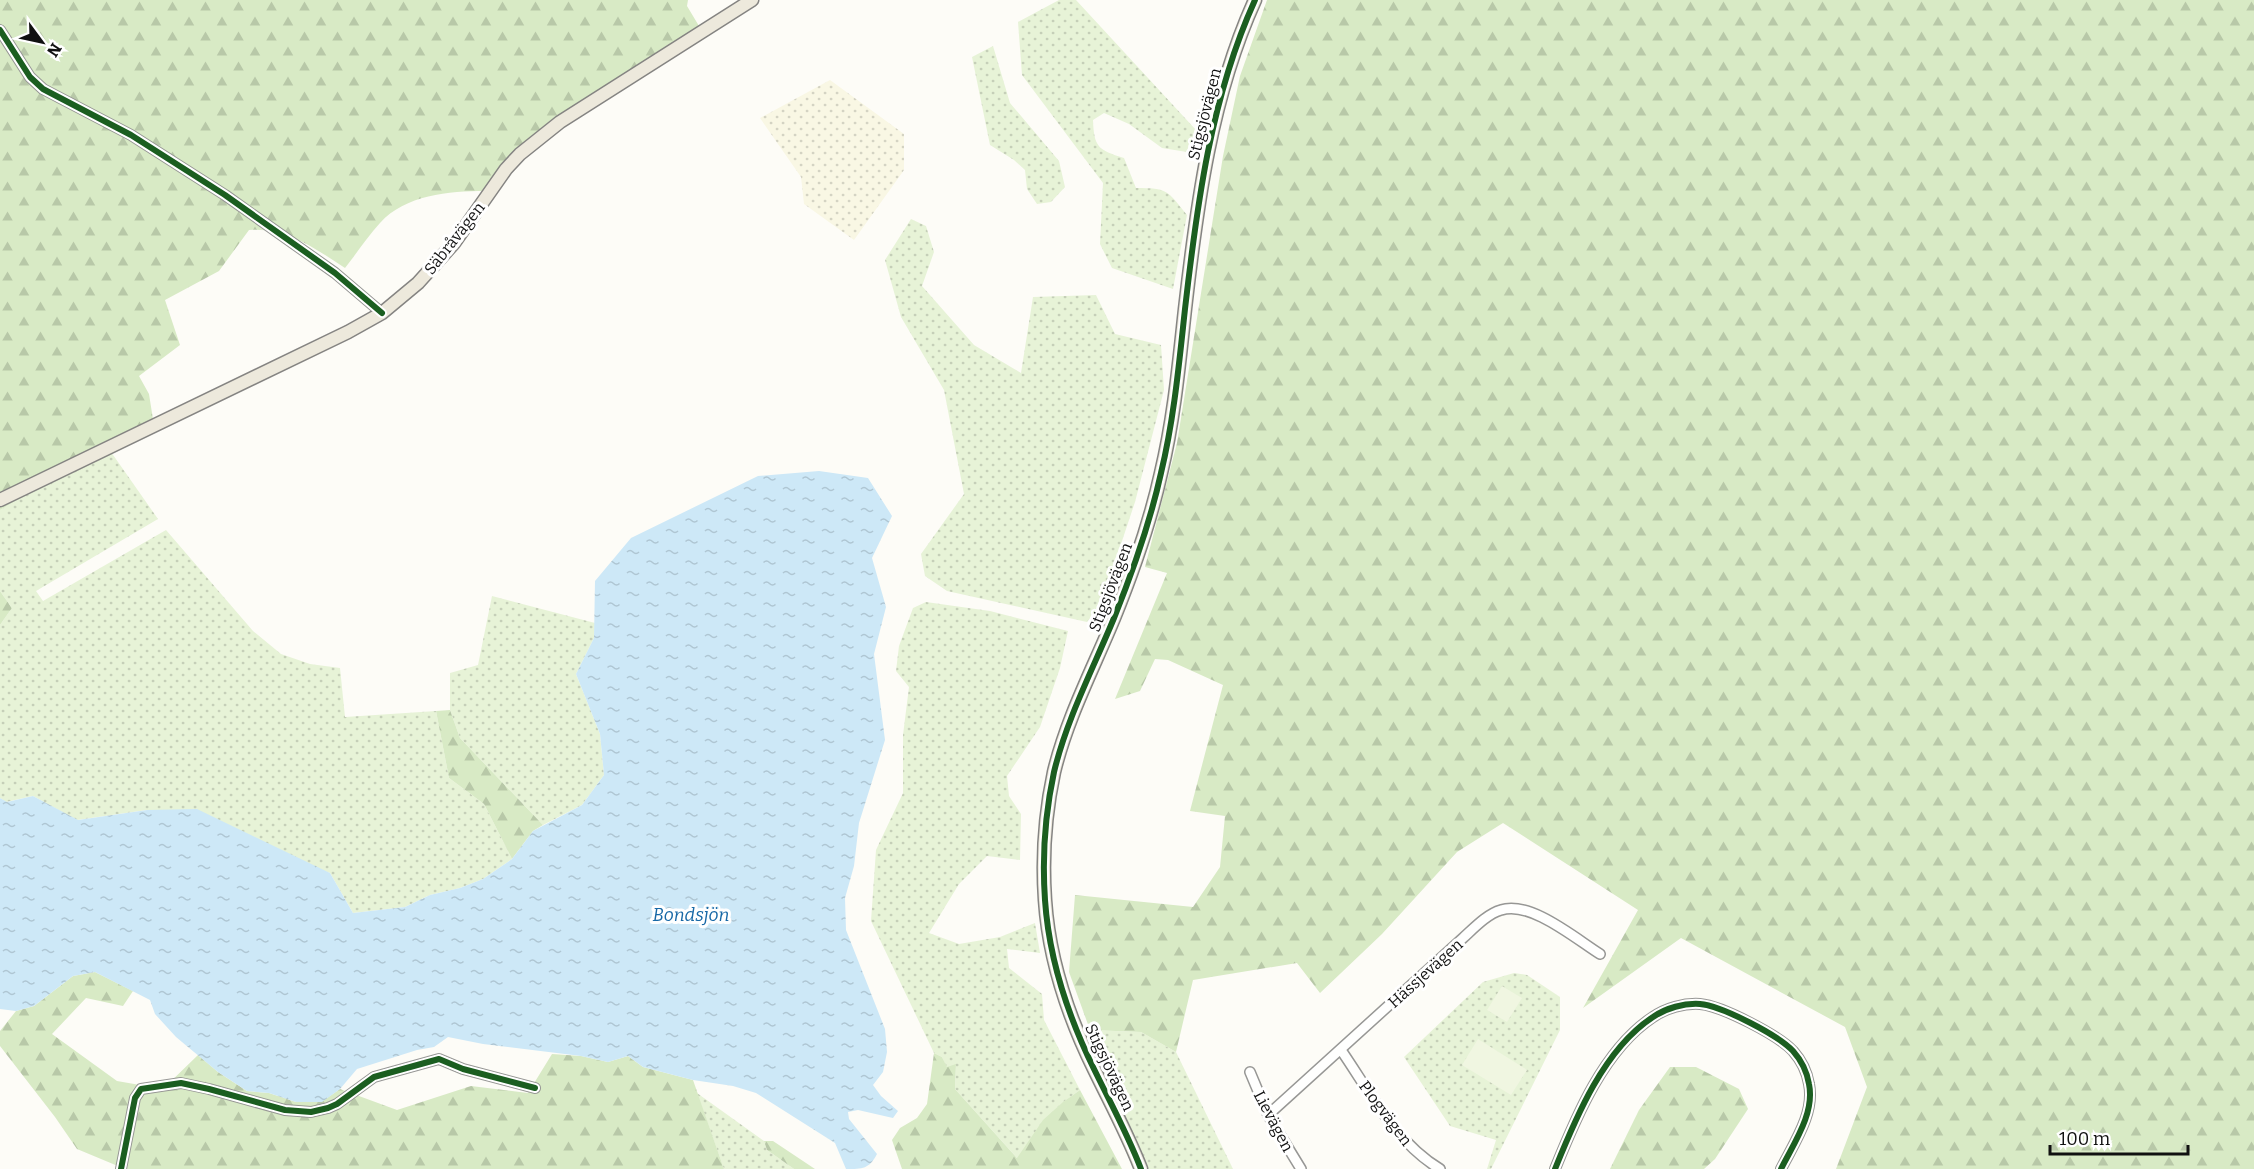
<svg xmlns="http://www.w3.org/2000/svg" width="2254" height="1169" font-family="Bitter,serif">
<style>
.farmland{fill:url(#farmland-dots)}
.grass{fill:url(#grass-dots)}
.forest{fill:url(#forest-firs)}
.pitch{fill:#f0f6e1}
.water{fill:url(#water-ripples)}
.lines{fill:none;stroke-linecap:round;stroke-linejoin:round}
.minor-casing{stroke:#979795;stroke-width:12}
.major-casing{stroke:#858482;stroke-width:15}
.minor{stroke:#fffffe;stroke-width:9}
.major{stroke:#ede9dc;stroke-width:12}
.cycleway-casing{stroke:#fff;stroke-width:10}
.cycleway{stroke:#1b5e20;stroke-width:6}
.labels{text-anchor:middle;stroke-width:6;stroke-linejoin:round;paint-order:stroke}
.street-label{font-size:16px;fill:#111;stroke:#fff}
.water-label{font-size:18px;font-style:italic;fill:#1768a6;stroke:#fff}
</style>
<defs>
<pattern id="farmland-dots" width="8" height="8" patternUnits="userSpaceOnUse" patternTransform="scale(1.5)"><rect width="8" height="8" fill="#f9f7e4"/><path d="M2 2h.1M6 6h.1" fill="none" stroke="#d4d3c3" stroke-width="1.8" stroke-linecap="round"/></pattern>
<pattern id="grass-dots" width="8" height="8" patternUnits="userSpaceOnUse" patternTransform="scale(1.5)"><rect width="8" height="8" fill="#e7f3d7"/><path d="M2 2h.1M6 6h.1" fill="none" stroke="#c5cfb8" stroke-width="1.8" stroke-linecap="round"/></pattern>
<pattern id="forest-firs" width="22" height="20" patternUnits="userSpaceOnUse" patternTransform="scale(1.5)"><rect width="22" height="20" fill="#d8eac5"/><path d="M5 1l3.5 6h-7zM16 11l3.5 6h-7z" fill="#b8c8a8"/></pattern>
<pattern id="water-ripples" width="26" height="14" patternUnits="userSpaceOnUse" patternTransform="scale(1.5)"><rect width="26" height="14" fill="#cde8f7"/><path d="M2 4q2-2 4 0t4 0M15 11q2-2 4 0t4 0" fill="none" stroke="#afc6d3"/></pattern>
</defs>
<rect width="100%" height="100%" fill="#fdfcf7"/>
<polygon class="farmland" points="830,80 904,134 904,170 854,240 804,204 801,177 760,118"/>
<g class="grass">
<path d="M 1059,0 L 1076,0 L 1196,130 L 1187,152 L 1162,148 L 1129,124 L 1104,113 L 1093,120 C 1094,147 1098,150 1124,158 L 1136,188 C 1168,188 1167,190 1187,215 L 1173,289 L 1112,268 L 1100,244 L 1103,183 L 1022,75 L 1018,22 Z"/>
<polygon points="993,46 1010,103 1059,161 1065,187 1051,202 1037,204 1027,189 1025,170 1014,160 990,145 972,57"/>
<polygon points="911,219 926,226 934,252 922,286 974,345 1021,373 1033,297 1096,295 1115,334 1161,345 1164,390 1135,502 1101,604 1087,622 947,591 925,576 921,554 964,494 944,390 901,317 885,260"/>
<polygon points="111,452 158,519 36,591 43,601 166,530 253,631 281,654 310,664 340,668 345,717 436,711 449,778 484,804 512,859 483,879 460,888 430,895 405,907 353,913 330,873 147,810 77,820 33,796 6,802 0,798 0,625 12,608 0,591 0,510 59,476"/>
<polygon points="492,596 595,623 594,638 576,674 600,734 604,775 582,805 543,825 460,738 450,710 450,673 478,665"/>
<path d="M 926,602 L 990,611 L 1068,631 L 1060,668 L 1040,727 L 1007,776 L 1009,796 L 1021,814 L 1020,860 L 987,856 L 959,884 L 929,933 L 959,944 L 1000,937 L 1035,923 L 1040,953 L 1007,949 L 1009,968 L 1042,994 L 1044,1020 L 1080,1090 C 1049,1111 1038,1128 1018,1159 L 955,1089 L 956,1065 L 947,1068 L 942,1057 L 934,1053 L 871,921 L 876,850 L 903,793 L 903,735 L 909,687 L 896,671 L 899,646 L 913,608 Z"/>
<polygon points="1514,973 1527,975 1560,997 1560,1030 1491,1169 1487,1169 1496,1140 1450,1126 1404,1057 1483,982"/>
<polygon points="1090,1030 1141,1032 1176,1052 1233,1169 1142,1169 1090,1048"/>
<polygon points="697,1093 764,1141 767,1150 794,1169 724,1169"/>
</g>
<g class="forest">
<path d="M 0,0 L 688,0 L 687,6 L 699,26 L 549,122 L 518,151 L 485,191 C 449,191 405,195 380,223 C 367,237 357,253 345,268 C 316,249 286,227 249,230 L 219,271 L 165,300 L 180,345 L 139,376 L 149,394 L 155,432 L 59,476 L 0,510 Z"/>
<polygon points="1267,0 2254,0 2254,1169 1836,1169 1867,1087 1845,1027 1681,938 1583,1008 1638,910 1503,823 1457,852 1382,934 1320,993 1297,963 1193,980 1176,1052 1141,1032 1090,1030 1069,972 1075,895 1193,907 1220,867 1225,816 1190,811 1223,685 1168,660 1155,659 1140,691 1115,699 1167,573 1145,567 1177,443 1223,156 1240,76"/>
<polygon points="0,591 12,608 0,625"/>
<polygon points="450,710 460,738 543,825 533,831 512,859 484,804 449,778 436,711"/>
<polygon points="95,972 133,991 123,1006 86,998 52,1034 117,1081 163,1089 198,1055 218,1072 247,1091 269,1093 296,1102 321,1102 340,1089 397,1110 471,1086 528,1093 552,1054 581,1056 608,1062 628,1056 643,1067 693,1080 724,1169 125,1169 77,1149 55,1117 0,1046 0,1031 16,1011 34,1006 73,976"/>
<polygon points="934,1053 942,1057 947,1067 956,1064 955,1089 1017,1158 1043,1120 1063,1102 1080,1090 1122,1169 902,1169 892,1140 900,1128 917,1118 927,1104"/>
<polygon points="1670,1067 1696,1067 1739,1089 1748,1109 1715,1159 1704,1169 1610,1169 1639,1110"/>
<polygon points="764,1141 773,1141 815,1169 794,1169 767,1150"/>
</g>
<g class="pitch">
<polygon points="1502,986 1522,998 1507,1022 1487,1010"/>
<polygon points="1478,1039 1527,1070 1511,1095 1462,1065"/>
</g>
<path class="water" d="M 819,471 L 868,478 L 892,516 L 872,558 L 886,607 L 874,654 L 885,740 L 859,823 L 854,866 L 845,898 L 846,930 L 885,1029 L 887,1052 L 883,1072 L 873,1085 L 881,1096 L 898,1111 L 893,1118 L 858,1110 L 848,1112 L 849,1119 L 877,1154 C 869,1169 863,1169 846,1169 L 835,1143 L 756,1093 L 733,1086 L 693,1080 L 643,1067 L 628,1056 L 608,1062 L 581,1056 L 483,1044 L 448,1037 L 434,1047 L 417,1050 L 357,1069 L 340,1089 L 322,1102 L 296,1102 L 269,1093 L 247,1091 L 218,1072 L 176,1037 L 155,1014 L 150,1000 L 95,972 L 73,976 L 34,1006 L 16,1011 L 0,1009 L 0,798 L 7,802 L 33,796 L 78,820 L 147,810 L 197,809 L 330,873 L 353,913 L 405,907 L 430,895 L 460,888 L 483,879 L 512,859 L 533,831 L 582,805 L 604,775 L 600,734 L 576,674 L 594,638 L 595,581 L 631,538 L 758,476 Z"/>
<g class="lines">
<defs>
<g id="minor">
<polyline points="0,30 30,77 43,89 131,135 225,195 335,273 382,313"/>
<path d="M 1341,1050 C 1370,1092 1395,1142 1440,1169"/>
<polyline points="1250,1072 1268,1115 1301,1169"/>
<path d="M 1268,1115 L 1463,938 C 1474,928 1487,914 1501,910 C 1530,900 1576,939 1600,954"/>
<polyline points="121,1169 135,1098 141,1089 181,1083 209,1089 285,1110 311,1112 328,1108 337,1104 374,1077 439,1059 463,1069 535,1088"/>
<path d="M 1555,1169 C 1576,1117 1604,1049 1653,1017 C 1666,1008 1684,1003 1700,1004 C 1722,1006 1778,1035 1793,1051 C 1801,1060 1807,1072 1809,1084 C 1815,1113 1794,1143 1781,1169"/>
</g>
<g id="major">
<polyline points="0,500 348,332 382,313 418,283 454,243 506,169 520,154 560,122 752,0"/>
<path d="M 1141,1169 C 1128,1135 1110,1102 1094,1069 C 1068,1016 1049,960 1045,900 C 1042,857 1045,814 1054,772 C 1067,718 1093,669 1114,618 C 1133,571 1150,523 1161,473 C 1174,419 1179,364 1185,309 C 1197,204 1211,97 1255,0"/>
</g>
</defs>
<use href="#minor" class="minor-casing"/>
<use href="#major" class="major-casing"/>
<use href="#minor" class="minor"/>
<use href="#major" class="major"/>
<defs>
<g id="cycleway">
<polyline points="0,30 30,77 43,89 131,135 225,195 335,273 382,313"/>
<polyline points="121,1169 135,1098 141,1089 181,1083 209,1089 285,1110 311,1112 328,1108 337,1104 374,1077 439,1059 463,1069 535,1088"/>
<path d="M 1141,1169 C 1128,1135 1110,1102 1094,1069 C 1068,1016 1049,960 1045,900 C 1042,857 1045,814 1054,772 C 1067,718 1093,669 1114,618 C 1133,571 1150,523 1161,473 C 1174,419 1179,364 1185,309 C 1197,204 1211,97 1255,0"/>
<path d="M 1555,1169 C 1576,1117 1604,1049 1653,1017 C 1666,1008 1684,1003 1700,1004 C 1722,1006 1778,1035 1793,1051 C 1801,1060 1807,1072 1809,1084 C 1815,1113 1794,1143 1781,1169"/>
</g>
</defs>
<use href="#cycleway" class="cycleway-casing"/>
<use href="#cycleway" class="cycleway"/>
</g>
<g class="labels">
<g class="street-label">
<text transform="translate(1204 114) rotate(-76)" y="6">Stigsjövägen</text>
<text transform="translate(454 238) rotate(-52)" y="6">Säbråvägen</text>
<text transform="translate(1110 587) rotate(-69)" y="6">Stigsjövägen</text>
<text transform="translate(1425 973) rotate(-42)" y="6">Hässjevägen</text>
<text transform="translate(1110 1067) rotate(65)" y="6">Stigsjövägen</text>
<text transform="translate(1386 1113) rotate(53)" y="6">Plogvägen</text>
<text transform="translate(1274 1121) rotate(62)" y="6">Lievägen</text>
</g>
<g class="water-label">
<text x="691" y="921">Bondsjön</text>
</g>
</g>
<g transform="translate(42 42) rotate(123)" stroke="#ffffff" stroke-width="4.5" paint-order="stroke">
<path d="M0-4.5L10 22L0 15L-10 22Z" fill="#111111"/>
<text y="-9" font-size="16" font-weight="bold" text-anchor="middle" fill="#111111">N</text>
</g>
<path d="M2050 1145v9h138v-9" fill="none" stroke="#111111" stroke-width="3"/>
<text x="2059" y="1145" font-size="18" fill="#111111" stroke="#ffffff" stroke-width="4.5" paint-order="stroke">100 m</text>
</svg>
